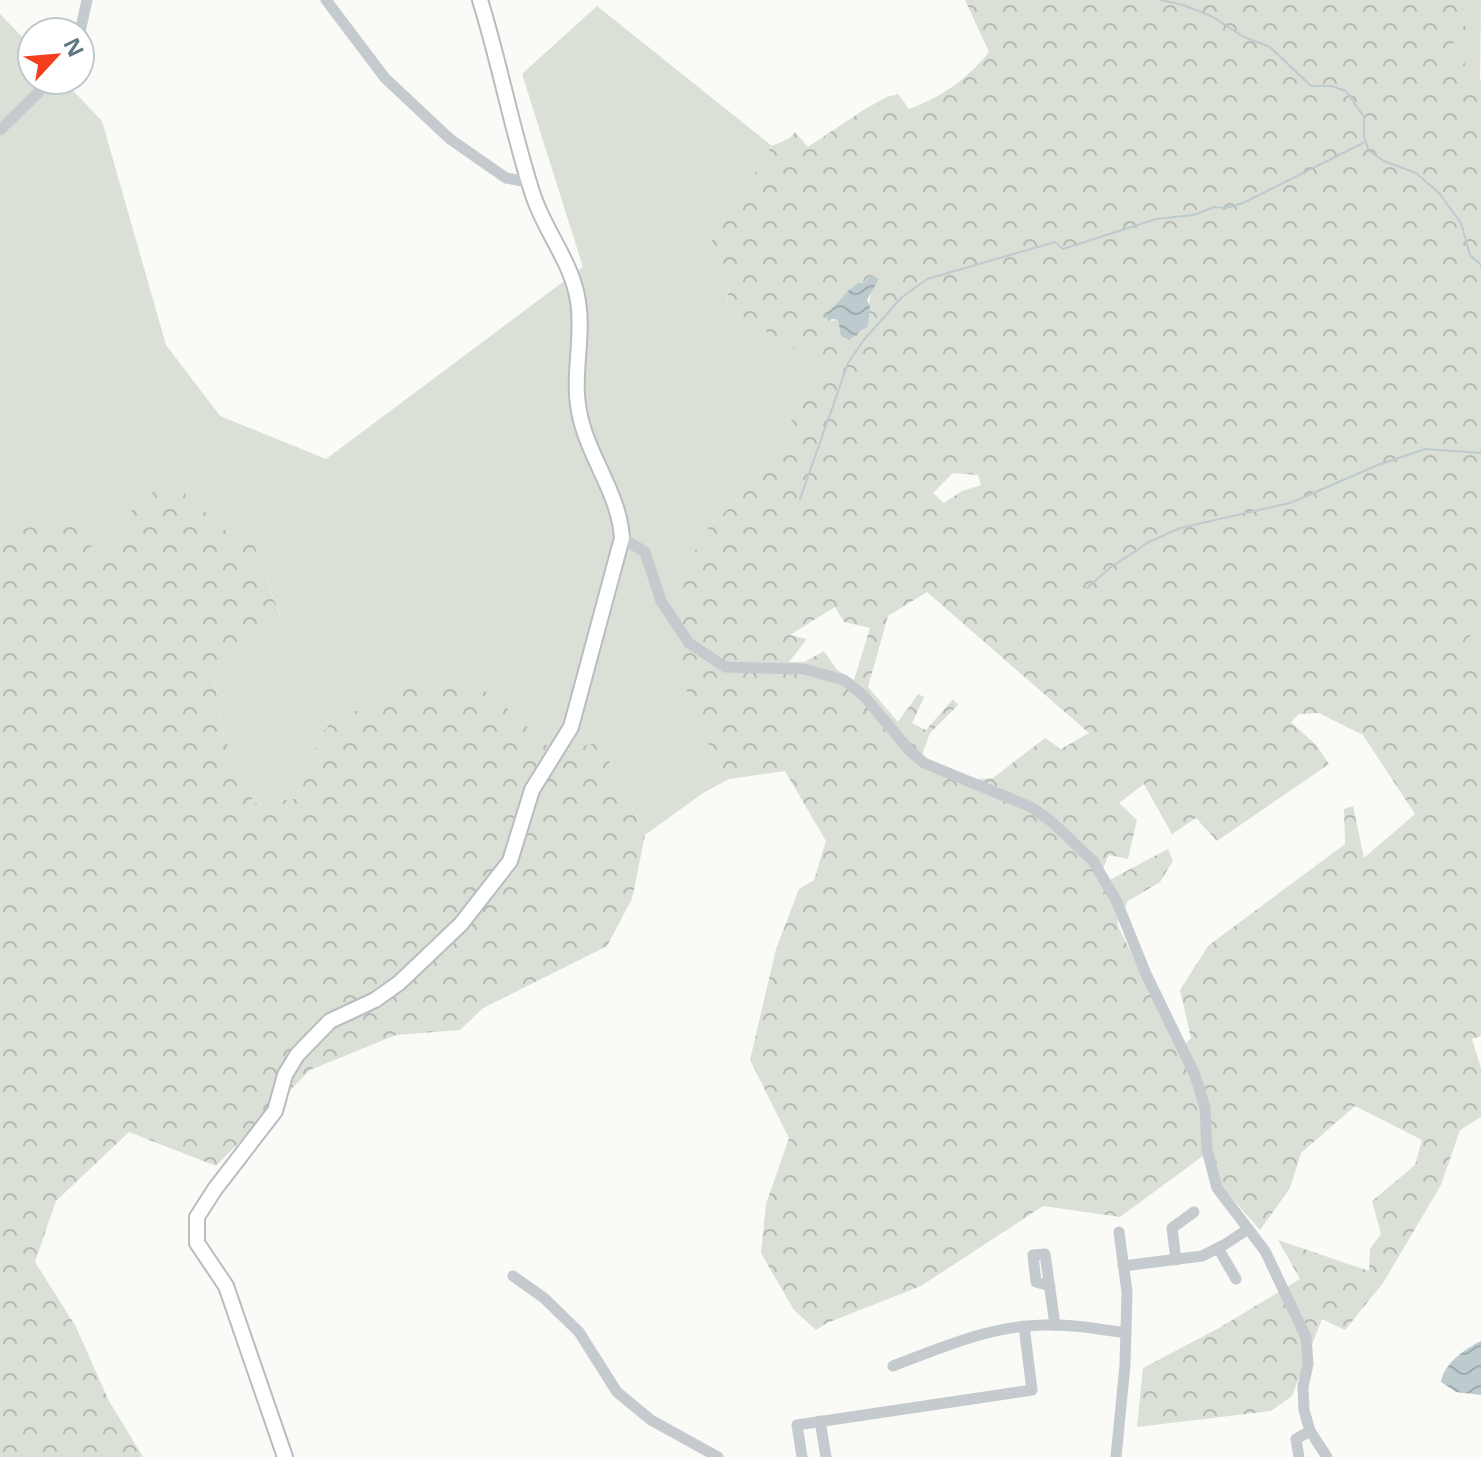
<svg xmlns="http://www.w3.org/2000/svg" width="1481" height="1457" font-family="'Noto Sans',sans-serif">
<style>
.grass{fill:#dae0d6}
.forest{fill:url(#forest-crowns);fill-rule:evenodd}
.water{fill:url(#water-waves)}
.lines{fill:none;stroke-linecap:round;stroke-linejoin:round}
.stream{stroke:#bdcace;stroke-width:2}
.major-casing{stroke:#b7bdc1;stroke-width:18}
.minor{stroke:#c4cacd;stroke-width:11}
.major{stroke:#fff;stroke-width:14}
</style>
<defs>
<pattern id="forest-crowns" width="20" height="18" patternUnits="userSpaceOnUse" patternTransform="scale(2)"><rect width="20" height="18" fill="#dae0d6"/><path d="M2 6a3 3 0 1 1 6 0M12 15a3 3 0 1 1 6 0" fill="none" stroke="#b4bab3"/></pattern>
<pattern id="water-waves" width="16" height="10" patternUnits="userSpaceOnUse" patternTransform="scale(2)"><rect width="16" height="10" fill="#bdcace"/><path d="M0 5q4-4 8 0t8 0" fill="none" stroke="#9da9ad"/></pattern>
</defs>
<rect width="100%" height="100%" fill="#fafaf7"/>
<g class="grass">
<polygon points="1462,0 1481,0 1480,81 1450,47 1467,28 1459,19 1468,8"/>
<polygon points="597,6 772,146 711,241 730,275 727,306 826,368 794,415 773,455 752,486 709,527 711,750 729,779 703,793 645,835 600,742 555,753 409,685 361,709 335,718 323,732 295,799 254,803 224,737 212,668 281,618 253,541 225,530 170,481 134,506 103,562 70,521 0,533 0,14 32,47 32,80 63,80 102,121 166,345 220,416 326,459 583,267 522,74"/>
<polygon points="1481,628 1481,669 1464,640"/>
</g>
<g class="forest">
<path d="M 965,0 L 1462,0 L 1468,8 L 1459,19 L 1467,28 L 1450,47 L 1481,81 L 1481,628 L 1465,640 L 1481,669 L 1481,1036 L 1472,1039 L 1481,1068 L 1481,1117 L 1460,1130 L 1441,1185 L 1383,1283 L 1345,1330 L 1322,1319 L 1292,1396 L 1271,1411 L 1137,1427 L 1143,1368 L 1219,1328 L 1300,1279 L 1278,1240 L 1369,1271 L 1370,1249 L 1381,1234 L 1372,1201 L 1415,1165 L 1422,1140 L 1355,1106 L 1301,1153 L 1290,1188 L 1260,1230 L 1221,1186 L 1211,1150 L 1120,1217 L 1043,1206 L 921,1286 L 827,1323 L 816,1330 L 794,1310 L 761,1253 L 766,1204 L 789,1138 L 750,1060 L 776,949 L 799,889 L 814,880 L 826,841 L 785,771 L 729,779 L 711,750 L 678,669 L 677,636 L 686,567 L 709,527 L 752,486 L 773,455 L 794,415 L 825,369 L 727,306 L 730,275 L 711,241 L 772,146 L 790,138 L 795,132 L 808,147 L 865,109 L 887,97 L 898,94 L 909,109 C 942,97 967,79 989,52 ZM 865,283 L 873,288 C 868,302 868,312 868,326 L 860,333 L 840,331 L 838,320 L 828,321 L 827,315 L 840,299 ZM 953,473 L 978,475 L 981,485 L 962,491 L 944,503 L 933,493 ZM 927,592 L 1089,733 L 1061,749 L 1045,738 L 993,778 L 955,781 L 919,763 L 930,733 L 958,705 L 953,699 L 926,730 L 912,723 L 924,697 L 918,694 L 898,722 L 868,687 L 888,616 ZM 835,607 L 844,622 L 870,628 L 854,680 L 837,670 L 824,651 L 804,662 L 789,662 L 807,639 L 790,635 ZM 1319,713 L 1363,735 L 1415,814 L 1364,858 L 1353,806 L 1344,809 L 1345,844 L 1208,946 L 1180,990 L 1191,1038 L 1179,1050 L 1117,924 L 1128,901 L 1160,882 L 1173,861 L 1168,849 L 1102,884 L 1099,877 L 1109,855 L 1128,859 L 1137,820 L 1119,803 L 1144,784 L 1172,834 L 1196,818 L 1217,841 L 1329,764 L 1317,746 L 1291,722 L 1299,714 Z"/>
<polygon points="170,480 225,530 253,541 281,619 212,668 224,737 254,803 295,799 323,732 335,718 361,709 409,685 490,692 555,753 600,742 645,835 632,899 607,946 483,1008 460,1030 396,1035 310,1070 216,1166 129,1132 56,1201 35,1262 76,1327 109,1401 143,1457 0,1457 0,533 70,520 103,561 134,506"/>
</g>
<g class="water">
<polygon points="871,275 879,279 867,300 870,307 868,326 849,340 841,336 838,320 832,319 828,322 826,315 848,291 858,283 865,283"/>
<path d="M 1481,1341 L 1481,1395 L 1456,1392 L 1441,1382 C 1444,1363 1465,1349 1481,1341 Z"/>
</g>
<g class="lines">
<g class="stream">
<polyline points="1161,0 1183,5 1211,16 1244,37 1270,47 1311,86 1332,86 1346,91 1364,117 1364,136 1369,151 1384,161 1416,173 1439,193 1461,223 1470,255 1481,265"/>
<polyline points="800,499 848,363 863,341 901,298 927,279 1055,242 1063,249 1156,219 1194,215 1214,207 1226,208 1243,203 1365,142"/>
<polyline points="1087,588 1111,567 1149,542 1180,528 1290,503 1378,465 1425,449 1481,453"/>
</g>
<defs>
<path id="major" d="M 285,1457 L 226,1286 L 197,1243 L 197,1217 L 215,1189 L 275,1111 L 285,1075 L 297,1055 L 330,1021 L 375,1000 L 399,983 L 461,924 L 510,861 L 532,790 L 571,727 L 622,538 C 619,492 587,456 579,411 C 572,375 584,338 578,301 C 572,262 545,232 533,195 C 512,131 500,64 480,0"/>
</defs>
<use href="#major" class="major-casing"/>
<g class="minor">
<polyline points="326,0 385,78 450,139 506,178 529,182"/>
<polyline points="80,32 87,0"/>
<polyline points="0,130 51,80"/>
<polyline points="622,538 645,552 661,601 689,643 725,667 804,669 844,680 864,696 910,751 924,763 1031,807 1051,821 1093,861 1117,902 1146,974 1195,1075 1205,1108 1207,1150 1217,1188 1265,1251 1306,1337 1308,1364 1303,1387 1304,1410 1310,1431 1327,1457"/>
<polyline points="1218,1248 1236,1279"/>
<polyline points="1176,1260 1172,1228 1194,1212"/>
<polyline points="1123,1266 1202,1256 1224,1245 1248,1229"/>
<polyline points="513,1276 544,1298 579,1332 617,1392 651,1420 718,1457"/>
<polyline points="1050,1286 1036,1282 1033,1255 1045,1254 1055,1325"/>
<path d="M 893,1366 C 943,1347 990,1326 1044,1325 C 1072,1324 1099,1329 1126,1333"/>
<polyline points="820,1421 826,1457"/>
<polyline points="802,1457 797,1425 1032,1390 1024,1326"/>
<polyline points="1116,1457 1125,1365 1127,1292 1119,1232"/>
<polyline points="1299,1457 1296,1439 1310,1431"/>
</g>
<use href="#major" class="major"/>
</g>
<g transform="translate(56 56) rotate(64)"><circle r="38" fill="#ffffff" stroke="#c0c9ce" stroke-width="2"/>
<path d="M0-6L14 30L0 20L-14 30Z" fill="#f33f1e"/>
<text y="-12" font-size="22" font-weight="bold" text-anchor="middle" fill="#627885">N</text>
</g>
</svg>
